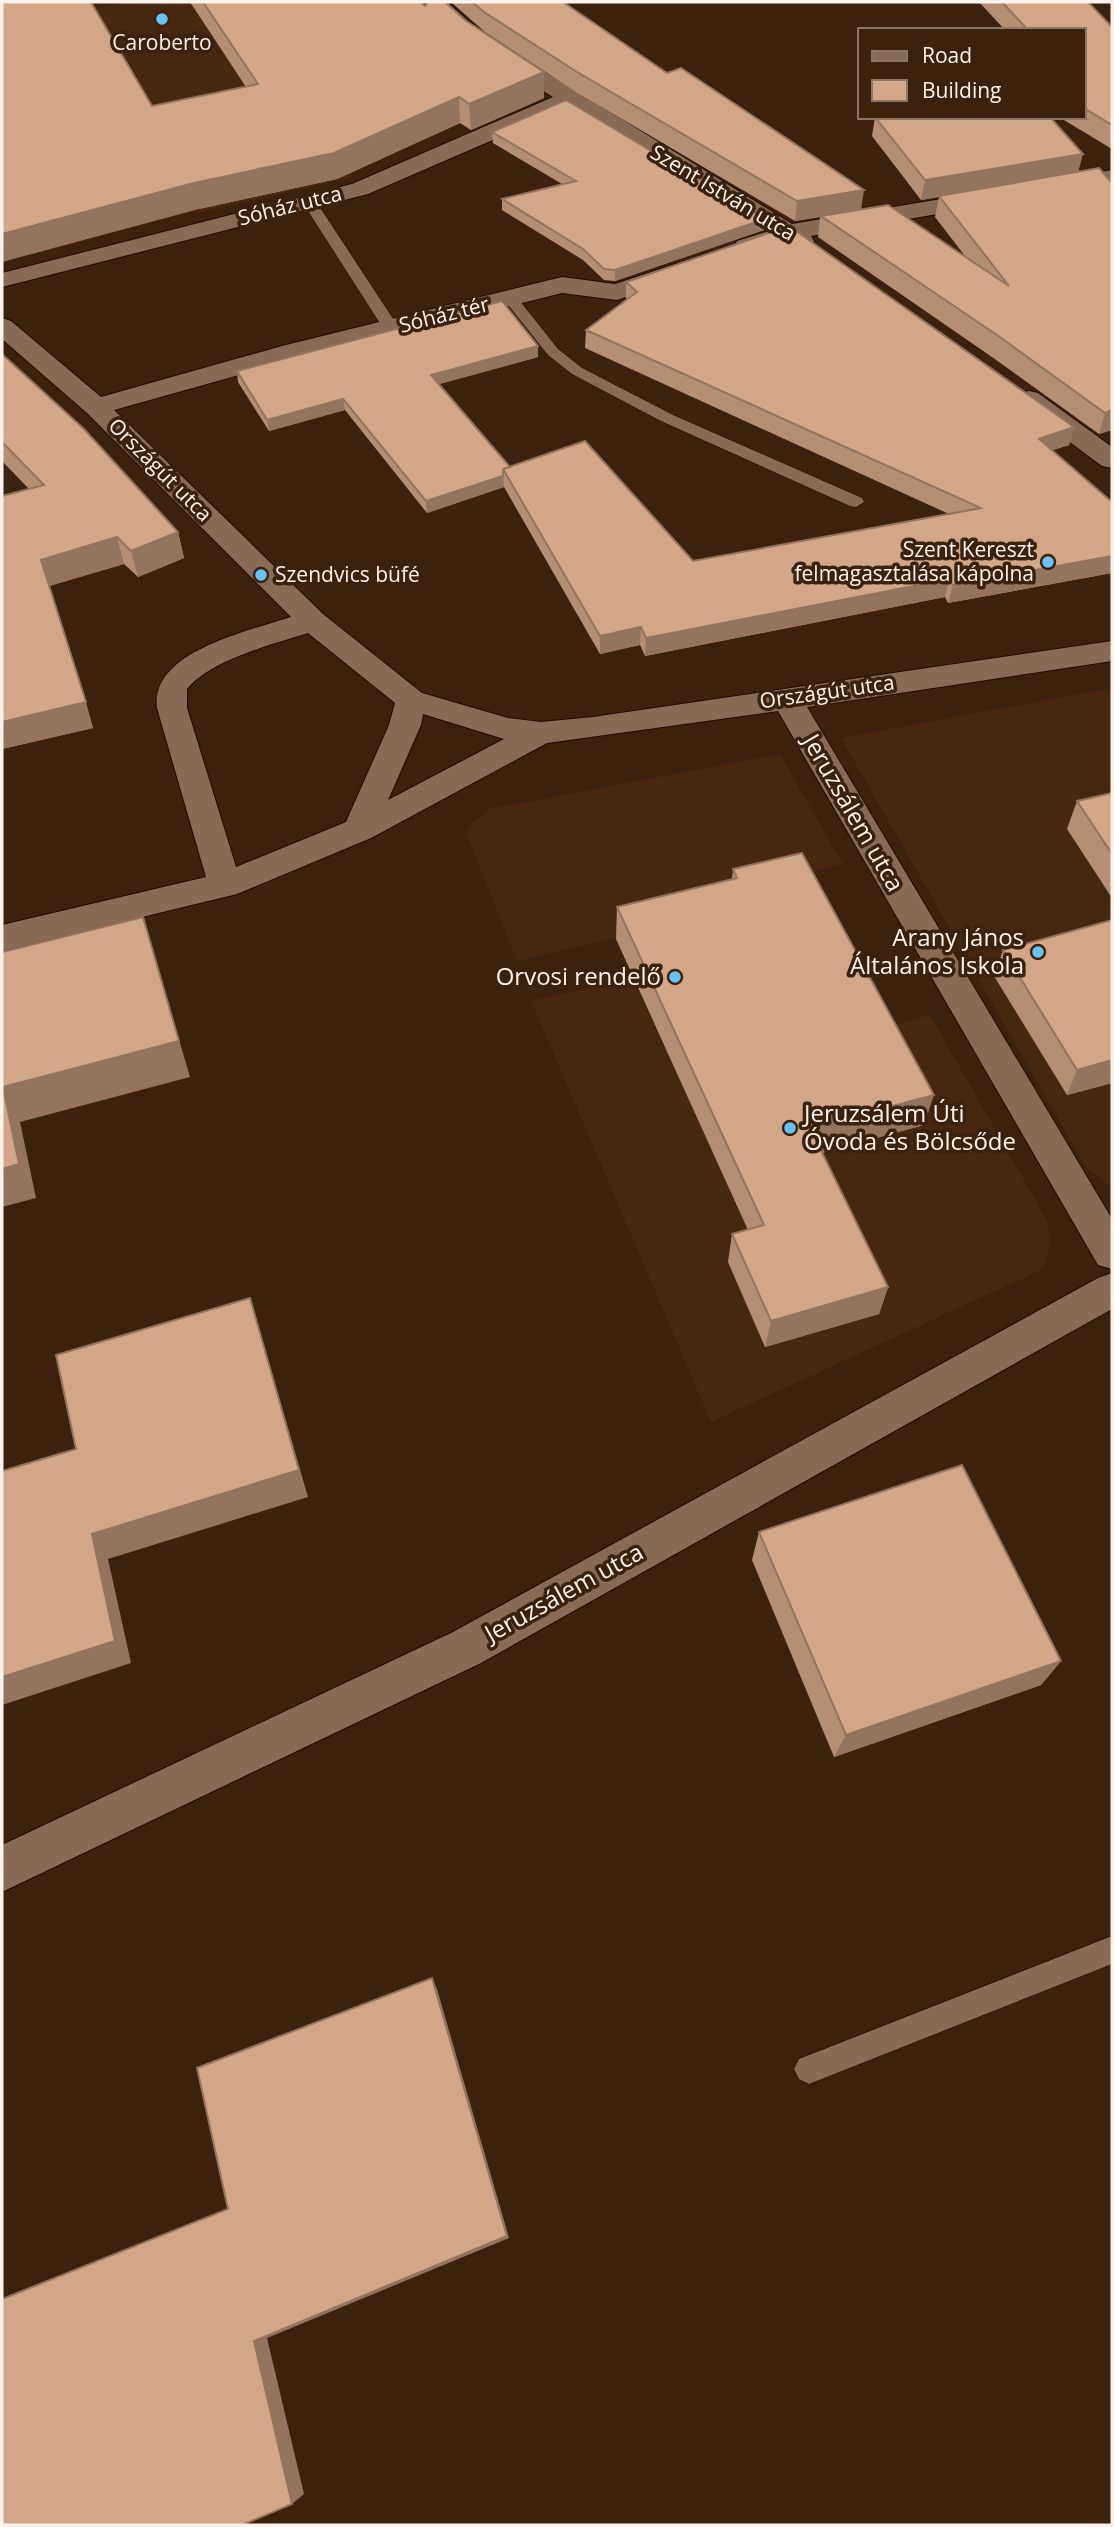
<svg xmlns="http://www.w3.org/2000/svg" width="1114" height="2527" font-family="'Open Sans',sans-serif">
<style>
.built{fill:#46270f}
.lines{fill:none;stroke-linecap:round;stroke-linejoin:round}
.lane-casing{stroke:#200a00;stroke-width:1}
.street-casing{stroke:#200a00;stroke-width:2}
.lane{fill:#886b56;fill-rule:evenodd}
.street{fill:#886b56;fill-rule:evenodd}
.wall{fill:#b58f74}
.shaded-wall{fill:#93745e}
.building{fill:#d2a687;stroke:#93745e;stroke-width:2}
.poi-dot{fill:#69c3f1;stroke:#3a220f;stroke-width:2.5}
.labels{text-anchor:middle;stroke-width:7;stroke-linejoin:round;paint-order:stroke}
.far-poi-label{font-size:21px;fill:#fdf3ec;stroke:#3a220f}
.far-street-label{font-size:21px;fill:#fdf3ec;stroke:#3a220f}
.street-label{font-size:24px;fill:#fdf3ec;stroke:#3a220f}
.poi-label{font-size:24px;fill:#fdf3ec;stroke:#3a220f;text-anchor:end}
</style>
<rect width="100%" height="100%" fill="#3a220f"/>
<g class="built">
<polygon points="126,2 230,2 354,177 197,213 83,9"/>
<polygon points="1112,688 1112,1189 1085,1166 841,738"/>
<polygon points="780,754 843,864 797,876 878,1030 930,1015 1048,1222 1050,1246 1043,1269 711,1422 531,1001 631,977 658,1034 734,1016 690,921 517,961 466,833 473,822 489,809"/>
</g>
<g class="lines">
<defs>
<g id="lane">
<polygon points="310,199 317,203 399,328 396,331 386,331 383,328 303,203"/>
<polygon points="510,294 515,295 558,349 582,368 673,415 862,498 864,502 856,507 850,506 661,421 572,374 548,355 505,301 503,298 505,295"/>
<polygon points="1112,1936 1112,1964 809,2084 799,2079 794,2069 799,2059"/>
</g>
<g id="street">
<path d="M 425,2 L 447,2 L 483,34 L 792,224 L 989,191 L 997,193 L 1001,198 L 997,203 L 989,205 L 811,236 L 814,241 L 811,246 C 797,250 792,241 783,242 C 766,244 754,255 737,251 L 734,246 L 737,241 L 769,231 L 569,107 L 368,194 L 2,287 L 2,273 L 352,184 L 553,97 L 467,44 Z"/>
<polygon points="1112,170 1112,184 1055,193 1047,191 1043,186 1047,181 1055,179"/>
<path d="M 676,264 L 685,266 L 688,271 L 685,276 L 626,297 L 617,300 L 562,293 L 300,358 L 114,410 L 323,614 L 422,693 L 508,718 L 541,722 L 593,717 L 1112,641 L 1112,661 L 807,707 L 1112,1219 L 1112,1269 L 1098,1265 L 778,711 L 547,743 L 371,838 L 237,894 L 2,951 L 2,925 L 206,877 L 157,708 C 150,651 249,631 291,617 L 87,413 L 2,339 L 2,318 L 11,321 L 101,397 L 282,346 L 562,277 L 615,284 ZM 308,633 L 395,703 L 389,725 L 346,822 L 236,867 L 187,708 L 187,689 C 212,659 271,645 308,633 ZM 423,714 L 504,739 L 388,800 L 421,725 Z"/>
<polygon points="1029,391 1038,393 1112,447 1112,468 1102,466 1020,405 1016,399 1020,393"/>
<polygon points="1112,1273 1112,1309 481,1663 2,1892 2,1845 451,1633 1098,1278"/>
</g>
</defs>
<use href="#lane" class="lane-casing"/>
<use href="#street" class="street-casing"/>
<use href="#lane" class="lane"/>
<use href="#street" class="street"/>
</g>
<g class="wall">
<polygon points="190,2 421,2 425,6 544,98 471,130 460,123 337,179 199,209 152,106 246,87"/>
<polygon points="451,2 563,2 861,209 965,256 935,217 939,197 921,200 872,136 875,117 1050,117 1079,172 1112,183 1112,430 1099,434 992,357 818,237 820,217 795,221 576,92 485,32"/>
<polygon points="979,2 1088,2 1112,27 1112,149 1059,117 1084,117 1084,30 1005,30"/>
<polygon points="492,132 765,219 764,230 615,281 604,280 583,260 502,210 502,199 562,184 493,143"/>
<polygon points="626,282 1074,427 1069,445 1052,450 1112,502 1112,573 948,603 945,597 645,656 640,645 600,654 504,487 427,513 345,410 269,431 238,382 237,371 538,346 538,357 439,384 510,467 693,561 949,514 585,348 586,330 626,300"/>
<polygon points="2,354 178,532 184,558 138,577 124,564 49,586 93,728 2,749 29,489 2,461"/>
<polygon points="1112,793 1112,898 1067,829 1077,801"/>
<polygon points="733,869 924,1125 822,1153 888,1287 879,1314 765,1347 728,1262 732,1234 748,1230 616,939 617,907 732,879"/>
<polygon points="1003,950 1112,1083 1067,1095 994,976"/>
<polygon points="759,1532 1061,1661 1041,1685 834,1757 752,1560"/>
</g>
<g class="shaded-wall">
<polygon points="544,72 544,98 471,130 469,104"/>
<polygon points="459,97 460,123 337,179 199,209 2,262 2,234"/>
<polygon points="1083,154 1078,173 921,200 925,180"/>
<polygon points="864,190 861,210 795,221 797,201"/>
<polygon points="765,219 764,230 615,281 615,270"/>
<polygon points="538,346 538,357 432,386 431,375"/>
<polygon points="343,399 345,410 269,431 267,420"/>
<polygon points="1112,410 1112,430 1099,434 1105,413"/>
<polygon points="1074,427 1069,445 1034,457 1039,439"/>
<polygon points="503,476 504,487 427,513 426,501"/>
<polygon points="178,532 184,558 138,577 131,551"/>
<polygon points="117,537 124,564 49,586 41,560"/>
<polygon points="1112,556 1112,573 948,603 953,585"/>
<polygon points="949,579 945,597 645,656 646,638"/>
<polygon points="641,627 640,645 600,654 600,636"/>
<polygon points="86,702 93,728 2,749 2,722"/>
<polygon points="143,917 190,1077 20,1122 36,1198 2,1207 3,1087"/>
<polygon points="1112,1060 1112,1083 1067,1095 1077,1070"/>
<polygon points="934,1095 924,1125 803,1158 810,1128"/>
<polygon points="888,1287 879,1314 765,1347 771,1321"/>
<polygon points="250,1298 308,1497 108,1559 131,1663 2,1705 2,1677 92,1534"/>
<polygon points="1061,1661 1041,1685 834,1757 846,1735"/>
<polygon points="432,1978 437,1989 509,2238 267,2338 304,2494 292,2504 254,2341"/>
</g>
<g class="building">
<polygon points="2,2 91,2 152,106 258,84 203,2 421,2 425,6 428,2 445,2 465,20 544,72 469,104 459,97 334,153 194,183 2,234"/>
<polygon points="472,2 563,2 667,73 681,68 864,190 797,201 577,72 484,12"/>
<polygon points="1002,2 1088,2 1112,27 1112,125 1084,108 1084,30 1028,30"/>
<polygon points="566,100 765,219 615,270 604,269 583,249 502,199 576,181 492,132"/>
<polygon points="875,117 1050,117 1083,154 925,180"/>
<polygon points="1099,168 1112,183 1112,410 1105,413 997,335 821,216 888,205 1009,286 939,196"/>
<polygon points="789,226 1074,427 1039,439 1112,502 1112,556 953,585 949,579 646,638 641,627 600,636 503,469 585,441 693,561 981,508 586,330 637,292 626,282"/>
<polygon points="502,301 538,346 431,375 510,467 503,469 503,476 426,501 343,399 267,420 237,371"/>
<polygon points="2,354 84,429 178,532 131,551 117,537 41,560 86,702 2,722 2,496 44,485 2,442"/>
<polygon points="1112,793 1112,854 1077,801"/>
<polygon points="802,853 934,1095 810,1128 888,1287 771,1321 732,1234 764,1225 617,907 737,878 733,869"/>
<polygon points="143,917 179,1041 3,1087 19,1164 2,1169 2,952"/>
<polygon points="1112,920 1112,1060 1077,1070 1003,950"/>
<polygon points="250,1298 299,1470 92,1534 115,1641 2,1677 2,1471 76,1449 56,1355"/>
<polygon points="962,1465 1061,1661 846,1735 759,1532"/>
<polygon points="432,1978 507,2236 254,2341 292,2504 242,2525 2,2525 2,2299 228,2209 197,2068"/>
</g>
<g class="poi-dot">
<circle cx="162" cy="19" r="7"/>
<circle cx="1048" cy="562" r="7"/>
<circle cx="261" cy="575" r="7"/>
<circle cx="1038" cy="952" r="7"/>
<circle cx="675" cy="977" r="7"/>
<circle cx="790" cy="1128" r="7"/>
</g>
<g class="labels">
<g class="far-poi-label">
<text x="162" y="50">Caroberto</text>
<text x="1034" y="557" text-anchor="end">Szent Kereszt<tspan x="1034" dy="24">felmagasztalása kápolna</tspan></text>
<text x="275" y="582" text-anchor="start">Szendvics büfé</text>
</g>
<g class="far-street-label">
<text transform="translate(723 193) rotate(31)" y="7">Szent István utca</text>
<text transform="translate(290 206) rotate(-14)" y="7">Sóház utca</text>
<text transform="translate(444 315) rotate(-14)" y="7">Sóház tér</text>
<text transform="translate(160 470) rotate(45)" y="7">Országút utca</text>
<text transform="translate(827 692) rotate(-8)" y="7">Országút utca</text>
</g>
<g class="street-label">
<text transform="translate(853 813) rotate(60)" y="8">Jeruzsálem utca</text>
<text transform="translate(564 1593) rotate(-29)" y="8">Jeruzsálem utca</text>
</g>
<g class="poi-label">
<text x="1024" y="946">Arany János<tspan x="1024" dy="28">Általános Iskola</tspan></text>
<text x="661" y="985">Orvosi rendelő</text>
<text x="804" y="1122" text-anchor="start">Jeruzsálem Úti<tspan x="804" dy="28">Óvoda és Bölcsőde</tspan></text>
</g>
</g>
<rect width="1114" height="2527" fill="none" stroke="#fdf3ec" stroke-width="7"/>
<rect x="858" y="28" width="228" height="91" fill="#3a220f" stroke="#887667" stroke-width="2"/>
<rect x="872" y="51" width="35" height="10" fill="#886b56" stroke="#887667" stroke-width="2"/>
<text x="922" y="63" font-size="21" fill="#fdf3ec">Road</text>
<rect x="872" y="80" width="35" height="21" fill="#d2a687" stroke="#887667" stroke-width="2"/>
<text x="922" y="98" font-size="21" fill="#fdf3ec">Building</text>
</svg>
